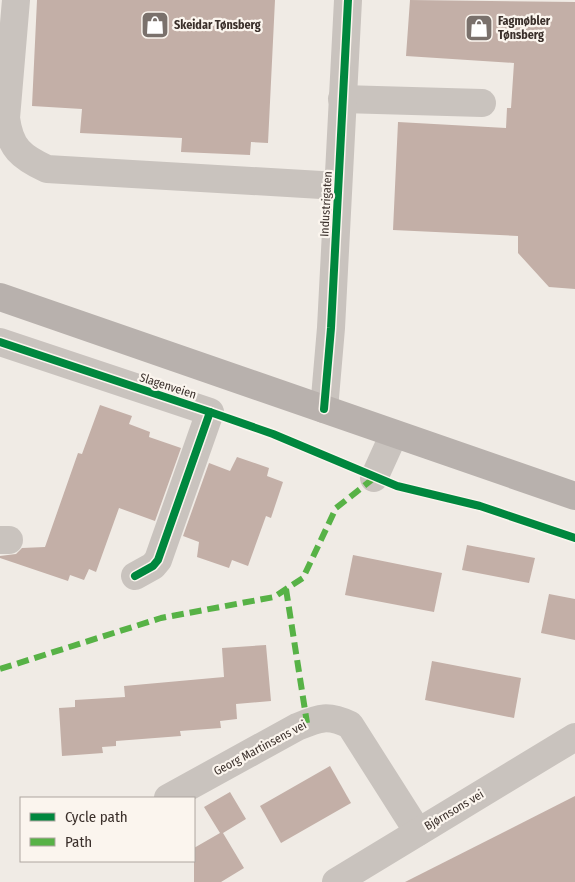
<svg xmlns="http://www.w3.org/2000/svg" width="575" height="882" font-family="'Fira Sans Condensed',sans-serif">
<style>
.building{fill:#c3afa7}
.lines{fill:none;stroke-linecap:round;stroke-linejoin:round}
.minor{stroke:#c9c3be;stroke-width:28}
.major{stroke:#b8b1ad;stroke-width:28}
.quiet{stroke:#57b246;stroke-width:6;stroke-dasharray:12 6;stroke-linecap:butt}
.cycleway-casing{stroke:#fbf5ee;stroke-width:11}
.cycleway{stroke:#00873e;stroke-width:8}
.labels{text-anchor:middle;stroke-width:4.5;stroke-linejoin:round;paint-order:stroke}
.poi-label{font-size:12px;font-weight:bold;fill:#3b302b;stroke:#fbf5ee;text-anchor:start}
.street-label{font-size:12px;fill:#3b302b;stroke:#fbf5ee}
</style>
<rect width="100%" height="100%" fill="#f0ebe5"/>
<g class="building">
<polygon points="37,0 275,0 268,143 251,142 250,155 181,152 182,138 80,133 82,109 32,106"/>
<polygon points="410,0 575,2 575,289 549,287 518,253 518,236 393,230 398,122 506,128 507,108 511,108 514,63 406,56"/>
<polygon points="100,405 132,416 129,424 150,432 149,437 181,448 155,521 119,508 96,572 89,569 84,580 70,575 68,581 0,558 0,556 16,554 22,548 45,547 78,453 82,454"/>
<polygon points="237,457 269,468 267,476 283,482 271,518 266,516 248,566 232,560 229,568 197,557 199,542 183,536 209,463 230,471"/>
<polygon points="467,545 535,558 529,583 462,570"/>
<polygon points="353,555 442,573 434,612 345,595"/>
<polygon points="549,594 575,599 575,640 541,633"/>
<polygon points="266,645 271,701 236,704 237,719 220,721 221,728 180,731 181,736 116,741 116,746 102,747 103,753 62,756 59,708 75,707 75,700 125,697 124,686 224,677 222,648"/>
<polygon points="432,661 521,678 514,718 425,700"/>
<polygon points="330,766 351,803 281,843 260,806"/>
<polygon points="230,792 246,819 223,833 244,868 221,882 194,882 194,848 220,833 204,807"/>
<polygon points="575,796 575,882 405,882"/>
</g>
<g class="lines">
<g class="minor">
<path d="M 16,0 L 6,118 C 10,148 21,157 47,169 L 338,186"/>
<polyline points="342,99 482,103"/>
<polyline points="0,342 210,412 158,560 153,566 135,576"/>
<polyline points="324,409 331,328 348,0"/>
<polyline points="374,478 394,434"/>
<polyline points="0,540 9,540"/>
<path d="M 168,798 L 297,727 C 319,718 327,714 350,725 L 418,832"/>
<polyline points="336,882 575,737"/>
</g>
<polyline class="major" points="0,297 575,496"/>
<g class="quiet">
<polyline points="286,589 307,723"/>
<polyline points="0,669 161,618 274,597 303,578 336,508 374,478"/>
</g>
<defs>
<g id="cycleway">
<polyline points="0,342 210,412 273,434 397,486 480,506 575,538"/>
<polyline points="324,409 331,328 348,0"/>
<polyline points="135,576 153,566 158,560 210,412"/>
</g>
</defs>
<use href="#cycleway" class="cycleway-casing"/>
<use href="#cycleway" class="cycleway"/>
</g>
<defs>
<symbol id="shop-square" viewBox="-11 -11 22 22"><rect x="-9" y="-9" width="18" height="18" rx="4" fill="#7a716c" stroke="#fbf5ee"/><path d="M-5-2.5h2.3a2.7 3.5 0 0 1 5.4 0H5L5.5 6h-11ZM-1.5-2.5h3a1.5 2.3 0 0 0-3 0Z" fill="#fff"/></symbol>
</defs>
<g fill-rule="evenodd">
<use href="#shop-square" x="139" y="9" width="32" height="32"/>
<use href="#shop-square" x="463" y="12" width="32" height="32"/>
</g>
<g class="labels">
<g class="poi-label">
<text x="498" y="25">Fagmøbler<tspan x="498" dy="14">Tønsberg</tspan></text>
<text x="174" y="29">Skeidar Tønsberg</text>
</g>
<g class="street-label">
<text transform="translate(326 204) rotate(-87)" y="4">Industrigaten</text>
<text transform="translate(168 386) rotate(18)" y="4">Slagenveien</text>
<text transform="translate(260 748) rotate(-28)" y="4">Georg Martinsens vei</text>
<text transform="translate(454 810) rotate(-31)" y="4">Bjørnsons vei</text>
</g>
</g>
<rect x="20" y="797" width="175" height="65" fill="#fbf5ee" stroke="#aea6a0"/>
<rect x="30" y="813" width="25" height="8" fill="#00873e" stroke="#aea6a0"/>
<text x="65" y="822" font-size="15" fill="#3b302b">Cycle path</text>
<rect x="30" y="838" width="25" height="8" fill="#57b246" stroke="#aea6a0"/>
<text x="65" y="847" font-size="15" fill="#3b302b">Path</text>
</svg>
